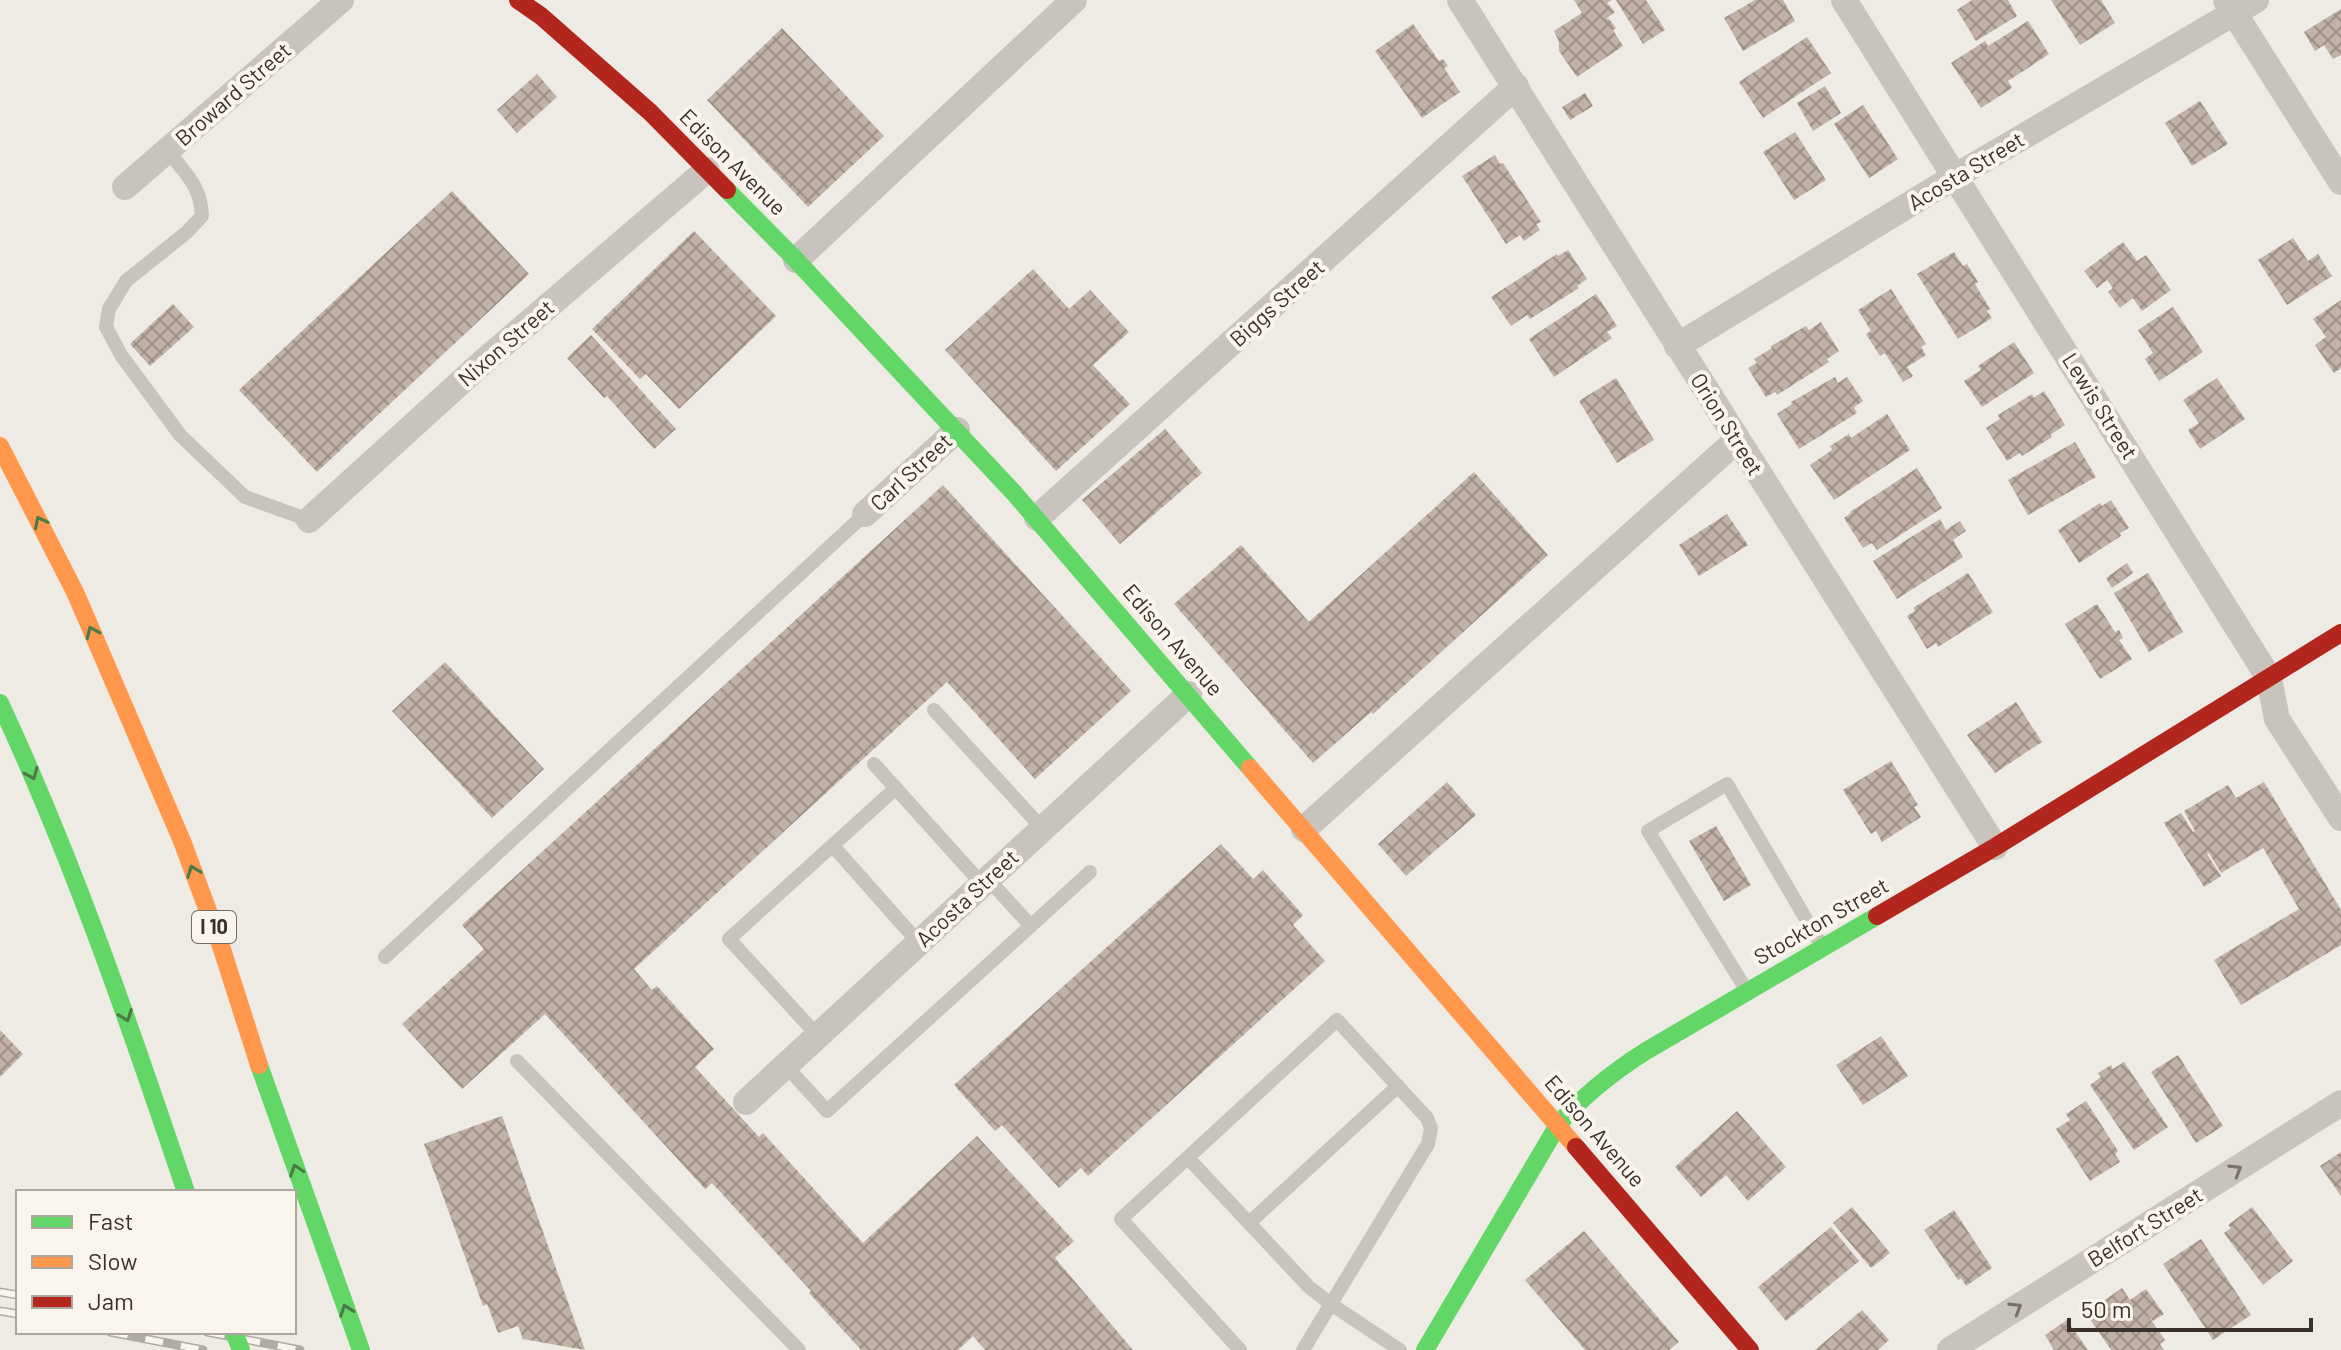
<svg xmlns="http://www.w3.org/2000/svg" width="2341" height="1350" font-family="Barlow,sans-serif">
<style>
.building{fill:url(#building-cross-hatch)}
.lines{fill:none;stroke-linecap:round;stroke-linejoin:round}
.lane{stroke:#c8c3bc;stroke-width:14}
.street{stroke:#c8c3bc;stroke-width:26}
.fast{stroke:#63d668;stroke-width:18}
.slow{stroke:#ff974d;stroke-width:18}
.jam{stroke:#b3261e;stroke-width:18}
.rail-casing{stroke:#b0aba6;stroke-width:9}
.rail{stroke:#faf5ec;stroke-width:6;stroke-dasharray:18;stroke-linecap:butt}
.fast-bridge{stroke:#63d668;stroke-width:18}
.oneway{stroke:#4c7b46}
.oneway2{stroke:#79726c}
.labels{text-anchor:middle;stroke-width:8;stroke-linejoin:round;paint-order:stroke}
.shield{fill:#faf5ec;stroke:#736b64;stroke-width:2}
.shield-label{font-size:20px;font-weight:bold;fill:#39302a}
.street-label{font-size:22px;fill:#39302a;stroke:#faf5ec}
</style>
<defs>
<pattern id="building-cross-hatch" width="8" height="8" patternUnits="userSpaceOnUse" patternTransform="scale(2)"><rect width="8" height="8" fill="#c2b1a5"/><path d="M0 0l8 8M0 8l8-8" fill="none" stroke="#9f9087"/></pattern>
</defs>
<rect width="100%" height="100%" fill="#eeebe4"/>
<g class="building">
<polygon points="1574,0 1612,0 1607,3 1615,12 1606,19 1609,19 1616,28 1613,30 1623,46 1577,77 1559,51 1559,42 1554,31 1582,13"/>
<polygon points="1616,0 1646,0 1665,30 1643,44"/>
<polygon points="1755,0 1783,0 1795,21 1743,51 1724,18"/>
<polygon points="1972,0 2008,0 2017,16 1976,41 1957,10"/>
<polygon points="2051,0 2101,0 2115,23 2080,45"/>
<polygon points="2341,9 2341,55 2333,59 2324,45 2315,51 2304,32"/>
<polygon points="2028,21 2049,54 2008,81 2012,88 1981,108 1951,63 1985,41 1988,46"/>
<polygon points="1413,24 1439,61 1443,59 1448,66 1444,68 1460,92 1422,118 1375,51"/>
<polygon points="782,28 884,136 808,207 707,100"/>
<polygon points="1807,37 1831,73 1763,118 1739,82"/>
<polygon points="537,74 557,97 517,133 497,110"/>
<polygon points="1825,86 1841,113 1813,131 1797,103"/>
<polygon points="1585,93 1593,106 1570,120 1562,107"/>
<polygon points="2200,101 2228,144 2192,166 2165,123"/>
<polygon points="1863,105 1898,159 1869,178 1834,124"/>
<polygon points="1795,132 1826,180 1794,200 1763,152"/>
<polygon points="1495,155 1500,164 1503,163 1541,222 1536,224 1540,230 1524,241 1520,235 1506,244 1462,176"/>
<polygon points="452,191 529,274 317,472 239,390"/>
<polygon points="694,231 776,316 679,409 646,374 640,379 592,329"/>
<polygon points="2293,238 2308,261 2318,254 2332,276 2287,305 2258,260"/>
<polygon points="2123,242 2137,261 2146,255 2171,290 2142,311 2133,298 2120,308 2108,292 2113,288 2107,280 2097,288 2084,271"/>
<polygon points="1568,250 1587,279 1577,286 1579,288 1530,319 1527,315 1511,326 1491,297 1557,254 1558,256"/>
<polygon points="1954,252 1963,266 1967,264 1978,282 1975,284 1990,309 1987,311 1992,318 1958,339 1917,274"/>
<polygon points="1033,269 1069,309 1090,290 1129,332 1093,365 1130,404 1056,471 945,350"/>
<polygon points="1891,289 1926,344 1921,347 1926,355 1907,367 1913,376 1903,382 1885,353 1880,356 1866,334 1871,331 1858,310"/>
<polygon points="1596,294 1617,326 1607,332 1612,338 1554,377 1529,339"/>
<polygon points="2341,300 2341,368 2334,373 2315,345 2326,337 2313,319"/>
<polygon points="173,304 194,327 150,366 130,344"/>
<polygon points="2173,307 2203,352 2159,381 2145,359 2153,353 2138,330"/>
<polygon points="1821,322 1839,351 1827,359 1829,362 1777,395 1775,392 1766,397 1748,368 1757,363 1754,359 1772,348 1771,346 1806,326 1809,330"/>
<polygon points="591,335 676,429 654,449 607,396 604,398 567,358"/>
<polygon points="2014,342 2034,373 1982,407 1964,381 1981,370 1978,366"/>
<polygon points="1835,377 1838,383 1847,377 1863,401 1854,407 1857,413 1799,449 1777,414 1792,404 1791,402"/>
<polygon points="1616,378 1654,440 1617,463 1579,401"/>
<polygon points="2217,378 2245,419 2200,449 2188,430 2199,423 2183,400"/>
<polygon points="2044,391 2065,425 2050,435 2052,437 2022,456 2020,453 2007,461 1986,428 2000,419 1998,415 2032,394 2034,398"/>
<polygon points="1887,414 1910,450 1834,500 1810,465 1832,450 1830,446 1849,434 1851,438"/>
<polygon points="1165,429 1202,473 1120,544 1082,500"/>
<polygon points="2075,442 2096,477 2028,515 2008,480"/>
<polygon points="1917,468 1942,508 1877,550 1872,543 1863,548 1844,518 1851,513 1850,512"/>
<polygon points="1474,472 1548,555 1373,714 1371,712 1313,763 1174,604 1241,545 1309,622"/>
<polygon points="943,485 1131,691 1035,779 947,682 634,969 652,990 657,986 714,1049 695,1067 759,1137 763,1133 863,1243 977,1136 1074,1241 1055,1258 1133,1350 985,1350 973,1336 958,1350 861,1350 809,1293 811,1291 712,1183 705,1189 545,1014 462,1089 402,1024 484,949 462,925"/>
<polygon points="2111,500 2129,528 2120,533 2121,536 2079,563 2058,530 2100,503 2102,506"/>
<polygon points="1727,514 1748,545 1699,576 1679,545"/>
<polygon points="1940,519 1946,530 1960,521 1966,531 1953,540 1963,557 1897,599 1873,561"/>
<polygon points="2127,563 2133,573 2112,588 2106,578"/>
<polygon points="1968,573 1993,612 1938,647 1936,643 1927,649 1907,616 1915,611 1913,608"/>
<polygon points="2148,573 2183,632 2149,652 2114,593"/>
<polygon points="2097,604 2115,632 2119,630 2123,638 2119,640 2132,659 2100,679 2065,624"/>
<polygon points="445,662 544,769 492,818 392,711"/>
<polygon points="2016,702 2042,742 1995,773 1967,735"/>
<polygon points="1891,761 1918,805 1914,807 1921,817 1882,842 1876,831 1871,834 1843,790"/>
<polygon points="1447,782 1476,815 1406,876 1378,844"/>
<polygon points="2264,782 2341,910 2341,945 2241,1005 2214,960 2299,909 2263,848 2221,873 2209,853 2207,854 2221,876 2204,887 2164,823 2181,813 2193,832 2195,831 2184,811 2228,785 2236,798"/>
<polygon points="1716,826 1751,885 1724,901 1689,841"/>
<polygon points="1221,844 1253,879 1263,870 1303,915 1293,925 1325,961 1088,1176 1081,1168 1059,1188 1002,1125 995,1131 954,1085"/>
<polygon points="0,1030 23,1054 0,1077"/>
<polygon points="1881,1036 1908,1076 1863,1105 1836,1065"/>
<polygon points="2178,1055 2223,1126 2196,1143 2151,1072"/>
<polygon points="2124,1062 2168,1127 2134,1150 2090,1085 2101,1077 2098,1073 2111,1065 2113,1069"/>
<polygon points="2086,1101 2118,1151 2115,1154 2120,1162 2090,1181 2056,1129 2070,1120 2066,1114"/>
<polygon points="1737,1111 1786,1167 1748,1201 1726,1175 1701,1197 1675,1167"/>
<polygon points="502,1116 585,1350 523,1339 518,1326 498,1333 487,1304 483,1306 424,1144"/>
<polygon points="2341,1152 2341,1196 2320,1166"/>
<polygon points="1852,1207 1890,1253 1871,1268 1833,1223"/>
<polygon points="2252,1207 2293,1261 2263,1285 2224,1233 2231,1228 2228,1225"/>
<polygon points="1954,1210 1992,1268 1966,1286 1961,1278 1958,1280 1924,1230"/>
<polygon points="1831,1227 1859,1261 1786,1321 1758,1287"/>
<polygon points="1584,1231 1679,1342 1669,1350 1585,1350 1525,1280"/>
<polygon points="2201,1239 2251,1315 2213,1340 2163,1264"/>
<polygon points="2122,1288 2130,1300 2146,1289 2164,1314 2153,1321 2147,1314 2165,1340 2160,1344 2164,1350 2111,1350 2086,1313"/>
<polygon points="1862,1310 1889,1340 1878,1350 1815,1350"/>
<polygon points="2067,1320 2088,1350 2054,1350 2045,1335"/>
</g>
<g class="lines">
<g class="lane">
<path d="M 168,151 C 185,173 201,186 202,216 L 187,232 L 126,281 L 109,309 L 106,327 L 121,355 L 180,435 L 245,497 L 309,520"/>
<polyline points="934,710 1043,829"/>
<polyline points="874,764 982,884"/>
<polyline points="833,846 919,943"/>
<polyline points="988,879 1031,926"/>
<polyline points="385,957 865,514"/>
<polyline points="1747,991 1648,831 1727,784 1823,948"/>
<polyline points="818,1036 729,939 896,788"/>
<polyline points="517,1061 799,1350"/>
<polyline points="785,1065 827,1111 1090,872"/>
<polyline points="1188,1158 1309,1287 1331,1304 1400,1350"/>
<polyline points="1249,1223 1398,1086"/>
<polyline points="1240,1350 1121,1219 1337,1020 1427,1118 1431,1128 1428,1144 1303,1350"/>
</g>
<g class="street">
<polyline points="1460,0 1995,847"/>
<polyline points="1844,0 2269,678 2277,719 2341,818"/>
<polyline points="2226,0 2341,182"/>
<polyline points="125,187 341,0"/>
<polyline points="796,260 1074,0"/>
<polyline points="1677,346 1956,176 2256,0"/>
<polyline points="865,514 957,430"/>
<polyline points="1037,518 1516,86"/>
<polyline points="309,520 483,362 707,170"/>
<polyline points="1304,829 1737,440"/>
<polyline points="746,1102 1189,694"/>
<polyline points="1950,1350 2341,1103"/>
</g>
<g class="fast">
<polyline points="727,190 796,260 1015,494 1250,768"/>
<path d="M 0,703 C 74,862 130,1026 186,1192"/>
<polyline points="259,1065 361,1350"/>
<path d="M 1425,1350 L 1558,1125 C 1583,1095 1613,1072 1646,1051 L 1877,916"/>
</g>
<g class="slow">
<polyline points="0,446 75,592 182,841 220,943 259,1065"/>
<polyline points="1250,768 1576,1147"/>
</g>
<g class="jam">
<polyline points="518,0 541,16 650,112 727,190"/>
<polyline points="1877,916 1995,847 2341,633"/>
<polyline points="1576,1147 1750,1350"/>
</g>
<defs>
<g id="rail">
<polyline points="0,1292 18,1295"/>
<polyline points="0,1311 18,1314"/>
<polyline points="110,1332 203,1350"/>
<polyline points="207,1332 300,1350"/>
</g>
</defs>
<use href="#rail" class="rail-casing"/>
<use href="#rail" class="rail"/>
<polyline class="fast-bridge" points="234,1332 241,1350"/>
</g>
<defs><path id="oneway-chevron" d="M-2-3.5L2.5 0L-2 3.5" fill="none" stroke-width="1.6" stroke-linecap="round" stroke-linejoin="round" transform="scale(2)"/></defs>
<g class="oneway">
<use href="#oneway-chevron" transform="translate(40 522) rotate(-117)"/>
<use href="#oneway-chevron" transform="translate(92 632) rotate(-114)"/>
<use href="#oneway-chevron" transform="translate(32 774) rotate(67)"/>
<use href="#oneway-chevron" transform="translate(193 871) rotate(-111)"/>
<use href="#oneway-chevron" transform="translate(126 1016) rotate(70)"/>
<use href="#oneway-chevron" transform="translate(296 1170) rotate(-109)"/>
<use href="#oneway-chevron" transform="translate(346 1310) rotate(-110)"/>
</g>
<g class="oneway2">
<use href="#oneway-chevron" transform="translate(2236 1170) rotate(-32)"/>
<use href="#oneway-chevron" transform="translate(2016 1308) rotate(-32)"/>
</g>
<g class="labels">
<rect class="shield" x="192" y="911" width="44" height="32" rx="6"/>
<g class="shield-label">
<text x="214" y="934">I 10</text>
</g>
<g class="street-label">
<text transform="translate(233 94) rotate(-41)" y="8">Broward Street</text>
<text transform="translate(733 162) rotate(45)" y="8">Edison Avenue</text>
<text transform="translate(1966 171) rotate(-31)" y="8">Acosta Street</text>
<text transform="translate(1277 303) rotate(-42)" y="8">Biggs Street</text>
<text transform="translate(506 343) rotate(-41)" y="8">Nixon Street</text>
<text transform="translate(2100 406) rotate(58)" y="8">Lewis Street</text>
<text transform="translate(1727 424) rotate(58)" y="8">Orion Street</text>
<text transform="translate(911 472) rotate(-43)" y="8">Carl Street</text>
<text transform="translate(1173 640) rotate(49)" y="8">Edison Avenue</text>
<text transform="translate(967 898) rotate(-43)" y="8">Acosta Street</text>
<text transform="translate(1821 921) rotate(-30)" y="8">Stockton Street</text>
<text transform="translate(1595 1131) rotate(49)" y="8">Edison Avenue</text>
<text transform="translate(2145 1227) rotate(-32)" y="8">Belfort Street</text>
</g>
</g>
<rect x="16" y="1190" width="280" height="144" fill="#faf5ec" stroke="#ada69e" stroke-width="2"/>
<rect x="32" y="1216" width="40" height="12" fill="#63d668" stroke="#ada69e" stroke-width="2"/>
<text x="88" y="1230" font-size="24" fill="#39302a">Fast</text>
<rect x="32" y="1256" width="40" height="12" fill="#ff974d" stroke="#ada69e" stroke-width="2"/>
<text x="88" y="1270" font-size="24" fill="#39302a">Slow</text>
<rect x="32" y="1296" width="40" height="12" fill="#b3261e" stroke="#ada69e" stroke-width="2"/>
<text x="88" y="1310" font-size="24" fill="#39302a">Jam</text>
<path d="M2069 1318v12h242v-12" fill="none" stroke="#39302a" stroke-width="4"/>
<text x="2081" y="1318" font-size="24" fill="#39302a" stroke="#faf5ec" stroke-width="6" paint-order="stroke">50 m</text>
</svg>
